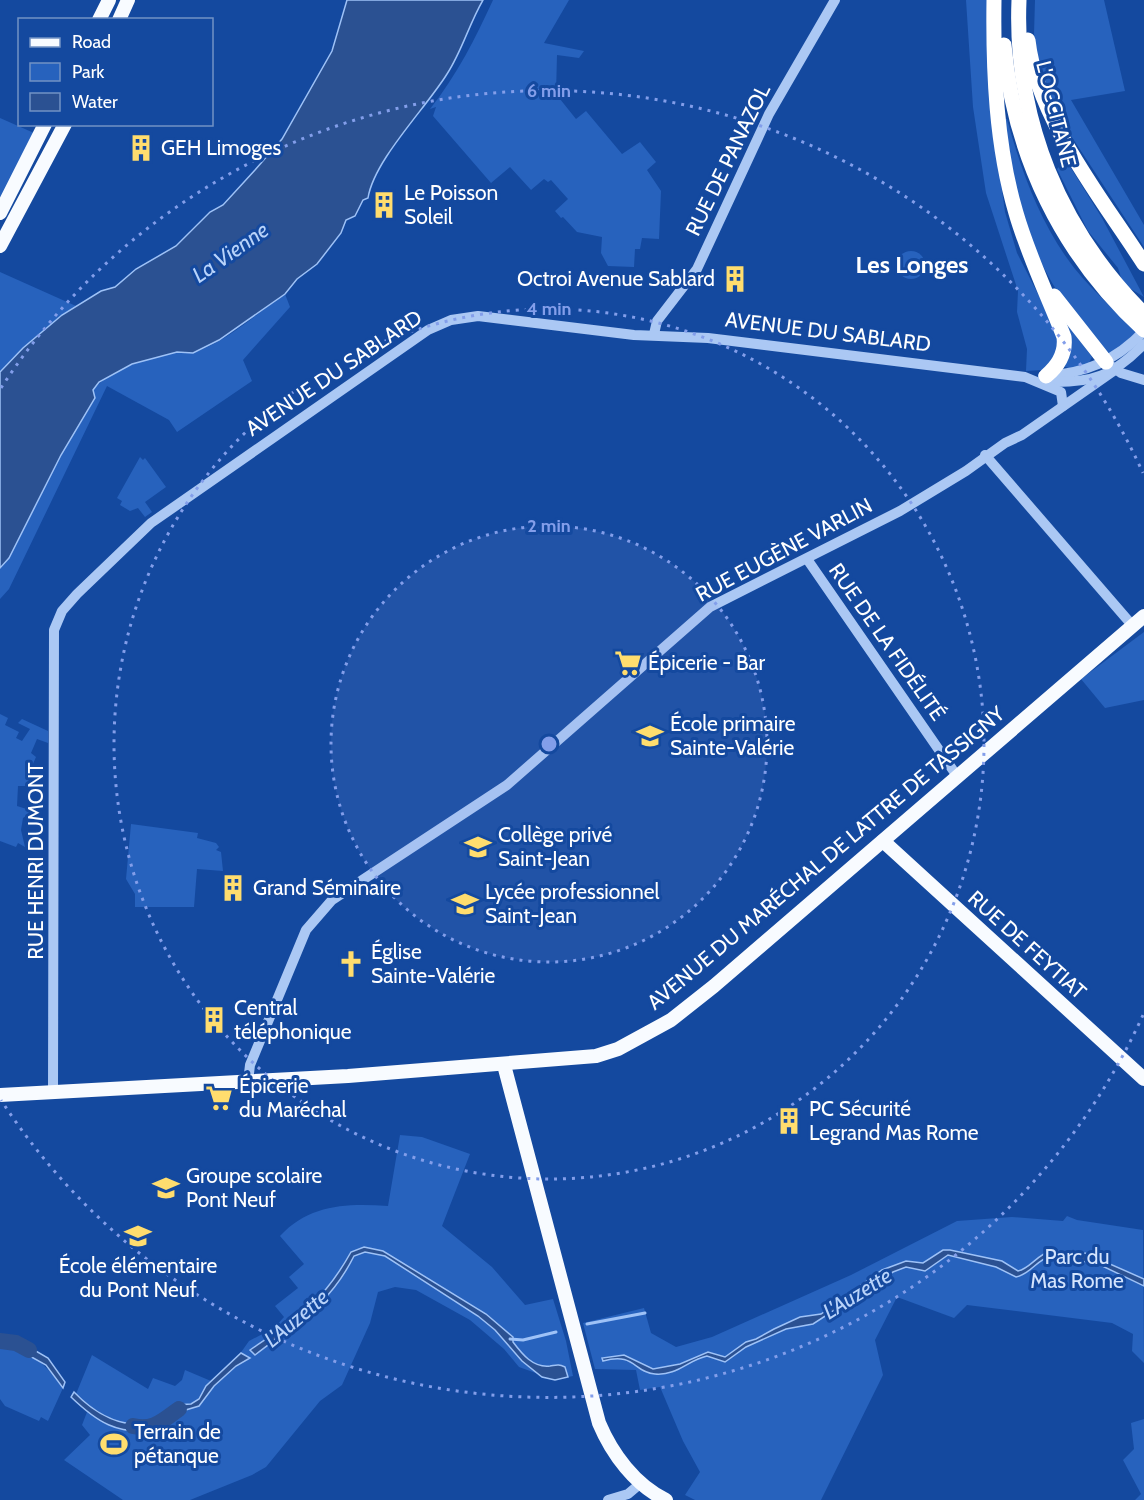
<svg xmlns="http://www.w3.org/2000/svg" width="1144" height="1500" font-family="Cabin,sans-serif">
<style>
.green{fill:#2762bd}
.water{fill:#2b5192;stroke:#9ec2f7;stroke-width:1.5}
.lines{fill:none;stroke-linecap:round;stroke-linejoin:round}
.stream{stroke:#9ec2f7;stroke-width:3}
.river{stroke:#2b5192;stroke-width:16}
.tertiary{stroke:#abc8f4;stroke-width:10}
.primary{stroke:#f8fbff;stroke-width:14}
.motorway{stroke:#fff;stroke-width:15}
.ring{fill:none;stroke:#839eea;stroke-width:3;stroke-dasharray:3 6}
.labels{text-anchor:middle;stroke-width:6;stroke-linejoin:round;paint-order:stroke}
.street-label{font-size:21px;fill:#fff;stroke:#14499f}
.poi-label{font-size:21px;fill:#fff;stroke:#14499f;text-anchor:start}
.park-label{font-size:21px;fill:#d4e4fd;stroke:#14499f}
.water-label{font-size:22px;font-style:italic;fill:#b8d3fa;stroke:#14499f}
.quarter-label{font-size:24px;font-weight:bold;fill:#fff;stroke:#14499f}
.centre{fill:#839eea;stroke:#14499f;stroke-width:3}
.ring-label{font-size:18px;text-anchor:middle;font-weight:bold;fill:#839eea;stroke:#14499f;stroke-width:6;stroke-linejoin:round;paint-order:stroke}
</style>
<rect width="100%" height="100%" fill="#14499f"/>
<g class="green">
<path d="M 493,0 L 569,0 L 544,43 L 584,51 L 579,58 L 557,55 L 556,94 L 576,119 L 586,111 L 622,154 L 640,142 L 656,162 L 647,170 L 661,191 L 659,239 L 642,238 L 640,249 L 635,249 L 634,267 L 608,266 L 601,253 L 602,237 L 577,232 L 563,217 L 561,218 L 555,211 L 568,199 L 551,180 L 548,182 L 544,179 L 531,190 L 510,167 L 491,183 L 433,116 L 436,107 L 430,109 C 457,75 475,39 493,0 Z"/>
<polygon points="966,0 988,0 998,161 1005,212 1017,253 1060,337 1056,362 1042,370 1026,371 1027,349 1017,312 1018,291 986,193 973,107"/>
<polygon points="1035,0 1104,0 1125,91 1071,100 1144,225 1144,247 1060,119 1042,81 1034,34"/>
<polygon points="0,118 34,133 0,200"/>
<path d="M 1003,119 L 1007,119 C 1021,171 1041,226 1075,269 C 1093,291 1116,311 1136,332 L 1116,351 L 1109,353 C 1069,321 1031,254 1020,205 C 1013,177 1009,147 1003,119 Z"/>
<polygon points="1066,160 1102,218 1144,297 1123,284 1118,268 1088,231 1057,169"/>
<circle cx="911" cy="265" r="14"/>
<polygon points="0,272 76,306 23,348 0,372"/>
<path d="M 285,294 L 290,307 L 243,360 L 252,381 L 177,432 L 169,420 L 107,386 L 9,589 L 0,599 L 0,568 L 9,558 L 61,455 L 95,399 L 93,390 C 108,371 153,354 177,352 C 183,351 189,354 195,352 C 228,341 257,313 285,294 Z"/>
<polygon points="1055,307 1092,357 1089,363 1071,369 1063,366"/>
<polygon points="140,457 143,460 145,458 166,487 145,502 152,512 145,517 138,508 130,511 120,505 122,501 117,498"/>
<polygon points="1144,632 1144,700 1105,708 1081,679"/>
<polygon points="0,714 8,718 5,725 19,732 16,738 22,741 30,729 18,723 22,719 48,731 48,743 37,739 31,753 36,757 32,766 28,765 26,768 35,769 33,786 26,783 26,786 18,786 17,806 33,811 23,818 21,830 25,847 18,843 16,847 0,841"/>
<polygon points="131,824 198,833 197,838 216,843 219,847 216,850 221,852 223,871 197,869 194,907 135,907 135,894 126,879"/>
<path d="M 400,1135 L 422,1137 L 470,1154 L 442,1226 L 492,1267 L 525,1305 L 553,1299 L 566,1341 L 573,1376 L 555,1380 L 519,1367 L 504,1349 L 470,1320 L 416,1290 L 395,1287 L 378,1292 L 370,1323 L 342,1385 L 320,1401 L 266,1467 L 252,1475 L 190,1500 L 123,1500 L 64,1460 L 90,1435 L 82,1425 L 89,1407 L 76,1394 L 92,1355 L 148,1389 L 153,1378 L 175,1386 L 182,1380 L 185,1370 L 211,1381 L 237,1358 L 249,1341 L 274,1328 L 284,1317 L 275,1306 L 298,1288 L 289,1277 L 304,1264 L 280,1236 C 309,1204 348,1203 388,1206 Z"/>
<polygon points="1067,1216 1077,1220 1143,1230 1144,1363 1132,1351 1133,1334 1112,1323 967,1305 954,1318 897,1297 875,1340 883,1375 821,1500 695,1500 685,1495 700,1472 683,1441 660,1387 640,1390 636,1370 595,1369 583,1323 644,1308 651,1333 676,1347 712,1337 851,1275 957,1221 1012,1217 1063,1221"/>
<path d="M 4,1344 C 31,1350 48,1367 63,1388 L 48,1421 L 41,1417 L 39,1421 L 5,1406 L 0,1399 L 0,1345 Z"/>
<polygon points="1144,1419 1144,1500 1135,1500 1141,1494 1123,1460 1134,1449 1131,1423"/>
</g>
<g class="water">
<path d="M 347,0 L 483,0 C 469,24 462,51 447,74 C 426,108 374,160 368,198 L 363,200 L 355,216 L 346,220 L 341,233 L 317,264 L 297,279 L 285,294 L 219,340 L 193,353 L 177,352 L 132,364 L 99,382 L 93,390 L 95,398 L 61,455 L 9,558 L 0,568 L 0,372 L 23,348 L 62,315 L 101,291 L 115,287 L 136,269 L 176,246 L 210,212 L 223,205 L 255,170 L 282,139 L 332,51 Z"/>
<path d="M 364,1247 L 383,1251 L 486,1314 L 513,1337 L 513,1342 C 522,1354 533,1368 550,1366 C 557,1365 558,1364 565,1367 L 568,1377 L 555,1380 L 542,1377 L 522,1361 L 495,1330 L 478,1316 L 385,1256 L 365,1252 L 354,1256 C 329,1306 297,1322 255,1355 L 250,1350 C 297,1318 322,1304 351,1252 Z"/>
<path d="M 1054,1249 L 1070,1257 L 1085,1253 L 1144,1279 L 1144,1286 L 1094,1262 L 1068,1261 L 1051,1256 C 1036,1260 1031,1274 1016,1277 L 996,1267 L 948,1255 L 925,1271 L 906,1267 L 893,1272 L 813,1324 L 786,1329 L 746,1347 L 725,1362 L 707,1356 C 688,1360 677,1376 655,1374 C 633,1372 635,1352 603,1361 L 602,1358 L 624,1355 L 653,1369 L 680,1364 L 708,1352 L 725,1357 L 746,1342 L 756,1339 L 774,1329 L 800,1317 L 821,1314 L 882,1270 L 906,1261 L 923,1263 L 943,1250 L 950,1250 L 1002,1261 L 1018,1271 C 1031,1268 1036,1255 1054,1249 Z"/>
<polygon points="10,1336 48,1358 65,1382 63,1388 46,1365 10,1345"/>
<polygon points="241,1353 250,1358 236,1366 214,1386 199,1406 179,1412 160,1427 162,1419 175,1405 191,1404 199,1399 206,1386"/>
<path d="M 74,1392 C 95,1414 123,1430 155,1422 L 154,1430 C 117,1435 97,1422 71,1397 Z"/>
</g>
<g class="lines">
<g class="stream">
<polyline points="587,1324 645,1313"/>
<polyline points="510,1339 523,1340 556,1332"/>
</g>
<g class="river">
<polyline points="0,1341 16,1343 29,1350"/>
<path d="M 133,1426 C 154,1431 163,1420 179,1409"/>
</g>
<g class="tertiary">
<polyline points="654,334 657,321 697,269 769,114 835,0"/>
<polyline points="1111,366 1121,373 1144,380"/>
<path d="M 1043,376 C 1084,374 1116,361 1144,331"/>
<path d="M 1049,382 C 1093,383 1113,376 1144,344"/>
<polyline points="985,455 1132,625"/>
<polyline points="807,559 957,776"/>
<polyline points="248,1082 250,1065 306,930 332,900 507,785 710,607 900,511 966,471 1005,443 1022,435 1115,370"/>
<polyline points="53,1092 54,630 62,611 77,594 151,523 428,330 451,320 478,316 634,335 708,338 1025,377 1061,392 1063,406"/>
<polyline points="608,1500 628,1494 641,1483"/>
</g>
<g class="primary">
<polyline points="99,20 109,0"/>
<polyline points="119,20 128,0"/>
<polyline points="0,213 45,124"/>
<polyline points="0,246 65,124"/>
<polyline points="883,841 1144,1079"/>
<path d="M 504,1065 L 599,1423 C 612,1454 635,1485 666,1500"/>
<polyline points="0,1095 348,1076 596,1056 618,1049 671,1020 714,986 1144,616"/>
</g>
<g class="motorway">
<path d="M 994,0 C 993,70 996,146 1016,213 C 1028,255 1048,296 1064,337 C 1066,353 1058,366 1046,376"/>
<path d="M 1019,0 C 1014,120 1060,230 1144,314"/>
<path d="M 1028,40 C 1037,119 1101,197 1144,264"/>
<path d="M 1004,45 C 1014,156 1062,255 1144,330"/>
<polyline points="1054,296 1106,362"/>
</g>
</g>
<circle cx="549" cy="744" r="218" fill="#839eea" fill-opacity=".12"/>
<g class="ring">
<circle cx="549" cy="744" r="218"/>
<circle cx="549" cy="744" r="435"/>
<path d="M1143 1015A653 653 0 0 1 1 1100M1 388A653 653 0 0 1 1143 473"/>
</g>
<defs>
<symbol id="building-bare" viewBox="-9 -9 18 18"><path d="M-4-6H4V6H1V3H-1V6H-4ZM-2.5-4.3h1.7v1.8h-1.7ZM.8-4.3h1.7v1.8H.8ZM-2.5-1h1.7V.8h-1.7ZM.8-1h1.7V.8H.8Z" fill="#ffdd6e" stroke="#14499f" stroke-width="2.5" paint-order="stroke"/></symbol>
<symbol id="supermarket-bare" viewBox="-9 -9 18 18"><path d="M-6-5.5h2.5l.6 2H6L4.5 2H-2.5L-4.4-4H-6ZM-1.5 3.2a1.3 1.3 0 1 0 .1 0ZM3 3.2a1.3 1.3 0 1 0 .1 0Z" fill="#ffdd6e" stroke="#14499f" stroke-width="2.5" paint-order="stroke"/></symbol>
<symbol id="school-bare" viewBox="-9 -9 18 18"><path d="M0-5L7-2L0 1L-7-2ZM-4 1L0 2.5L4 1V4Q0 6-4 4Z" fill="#ffdd6e" stroke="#14499f" stroke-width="2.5" paint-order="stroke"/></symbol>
<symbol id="church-bare" viewBox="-9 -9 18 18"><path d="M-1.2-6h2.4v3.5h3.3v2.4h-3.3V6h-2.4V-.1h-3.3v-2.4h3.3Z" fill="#ffdd6e" stroke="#14499f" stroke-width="2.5" paint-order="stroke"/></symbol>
<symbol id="stadium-bare" viewBox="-9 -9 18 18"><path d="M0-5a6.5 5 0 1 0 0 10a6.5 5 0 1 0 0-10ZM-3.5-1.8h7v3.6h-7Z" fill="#ffdd6e" stroke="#14499f" stroke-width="2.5" paint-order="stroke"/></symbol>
</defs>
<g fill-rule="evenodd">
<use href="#building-bare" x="122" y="129" width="38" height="38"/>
<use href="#building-bare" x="365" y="186" width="38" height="38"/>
<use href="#building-bare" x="716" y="260" width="38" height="38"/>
<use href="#supermarket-bare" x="609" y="644" width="38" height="38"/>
<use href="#school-bare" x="631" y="717" width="38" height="38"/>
<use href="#school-bare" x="459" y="828" width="38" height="38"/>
<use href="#building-bare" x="214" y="869" width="38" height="38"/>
<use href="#school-bare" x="446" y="885" width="38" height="38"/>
<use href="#church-bare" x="332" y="945" width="38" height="38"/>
<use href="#building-bare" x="195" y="1001" width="38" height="38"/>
<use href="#supermarket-bare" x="200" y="1079" width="38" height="38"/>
<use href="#building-bare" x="770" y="1102" width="38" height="38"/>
<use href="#school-bare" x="147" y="1169" width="38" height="38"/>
<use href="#school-bare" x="119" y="1217" width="38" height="38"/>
<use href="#stadium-bare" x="95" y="1425" width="38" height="38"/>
</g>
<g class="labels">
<g class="street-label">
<text transform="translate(1056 114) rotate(76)" y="7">L'OCCITANE</text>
<text transform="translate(728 160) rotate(-64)" y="7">RUE DE PANAZOL</text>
<text transform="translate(828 332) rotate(7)" y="7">AVENUE DU SABLARD</text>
<text transform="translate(334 373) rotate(-34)" y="7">AVENUE DU SABLARD</text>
<text transform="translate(784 550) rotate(-28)" y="7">RUE EUGÈNE VARLIN</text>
<text transform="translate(887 642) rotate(55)" y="7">RUE DE LA FIDÉLITÉ</text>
<text transform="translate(826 858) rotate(-40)" y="7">AVENUE DU MARÉCHAL DE LATTRE DE TASSIGNY</text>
<text transform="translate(36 861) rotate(-90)" y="7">RUE HENRI DUMONT</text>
<text transform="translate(1027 945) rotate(42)" y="7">RUE DE FEYTIAT</text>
</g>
<g class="poi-label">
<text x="161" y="155">GEH Limoges</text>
<text x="404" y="200">Le Poisson<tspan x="404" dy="24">Soleil</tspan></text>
<text x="715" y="286" text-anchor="end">Octroi Avenue Sablard</text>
<text x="648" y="670">Épicerie - Bar</text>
<text x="670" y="731">École primaire<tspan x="670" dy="24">Sainte-Valérie</tspan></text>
<text x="498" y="842">Collège privé<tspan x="498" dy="24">Saint-Jean</tspan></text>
<text x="253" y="895">Grand Séminaire</text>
<text x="485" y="899">Lycée professionnel<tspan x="485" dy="24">Saint-Jean</tspan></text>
<text x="371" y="959">Église<tspan x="371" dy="24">Sainte-Valérie</tspan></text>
<text x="234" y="1015">Central<tspan x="234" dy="24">téléphonique</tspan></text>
<text x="239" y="1093">Épicerie<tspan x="239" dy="24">du Maréchal</tspan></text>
<text x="809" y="1116">PC Sécurité<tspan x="809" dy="24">Legrand Mas Rome</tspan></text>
<text x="186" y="1183">Groupe scolaire<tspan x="186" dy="24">Pont Neuf</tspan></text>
<text x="138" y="1273" text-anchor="middle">École élémentaire<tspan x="138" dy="24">du Pont Neuf</tspan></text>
<text x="134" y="1439">Terrain de<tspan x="134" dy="24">pétanque</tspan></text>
</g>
<g class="park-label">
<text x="1077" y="1264">Parc du<tspan x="1077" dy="24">Mas Rome</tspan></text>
</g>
<g class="water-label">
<text transform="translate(230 252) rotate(-35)" y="8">La Vienne</text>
<text transform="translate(857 1293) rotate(-32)" y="8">L'Auzette</text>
<text transform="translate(296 1318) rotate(-40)" y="8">L'Auzette</text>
</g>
<g class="quarter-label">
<text x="912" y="273">Les Longes</text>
</g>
</g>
<circle cx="549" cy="744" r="9" class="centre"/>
<g class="ring-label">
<text x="549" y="97">6 min</text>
<text x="549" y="315">4 min</text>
<text x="549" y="532">2 min</text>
</g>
<rect x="18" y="18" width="195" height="108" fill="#14499f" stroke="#7292c5" stroke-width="1.5"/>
<rect x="30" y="38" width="30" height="9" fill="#f8fbff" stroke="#7292c5" stroke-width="1.5"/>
<text x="72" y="48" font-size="18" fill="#ffffff">Road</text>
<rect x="30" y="63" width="30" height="18" fill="#2762bd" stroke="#7292c5" stroke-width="1.5"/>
<text x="72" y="78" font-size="18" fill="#ffffff">Park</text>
<rect x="30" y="93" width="30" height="18" fill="#2b5192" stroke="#7292c5" stroke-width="1.5"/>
<text x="72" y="108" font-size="18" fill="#ffffff">Water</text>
</svg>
